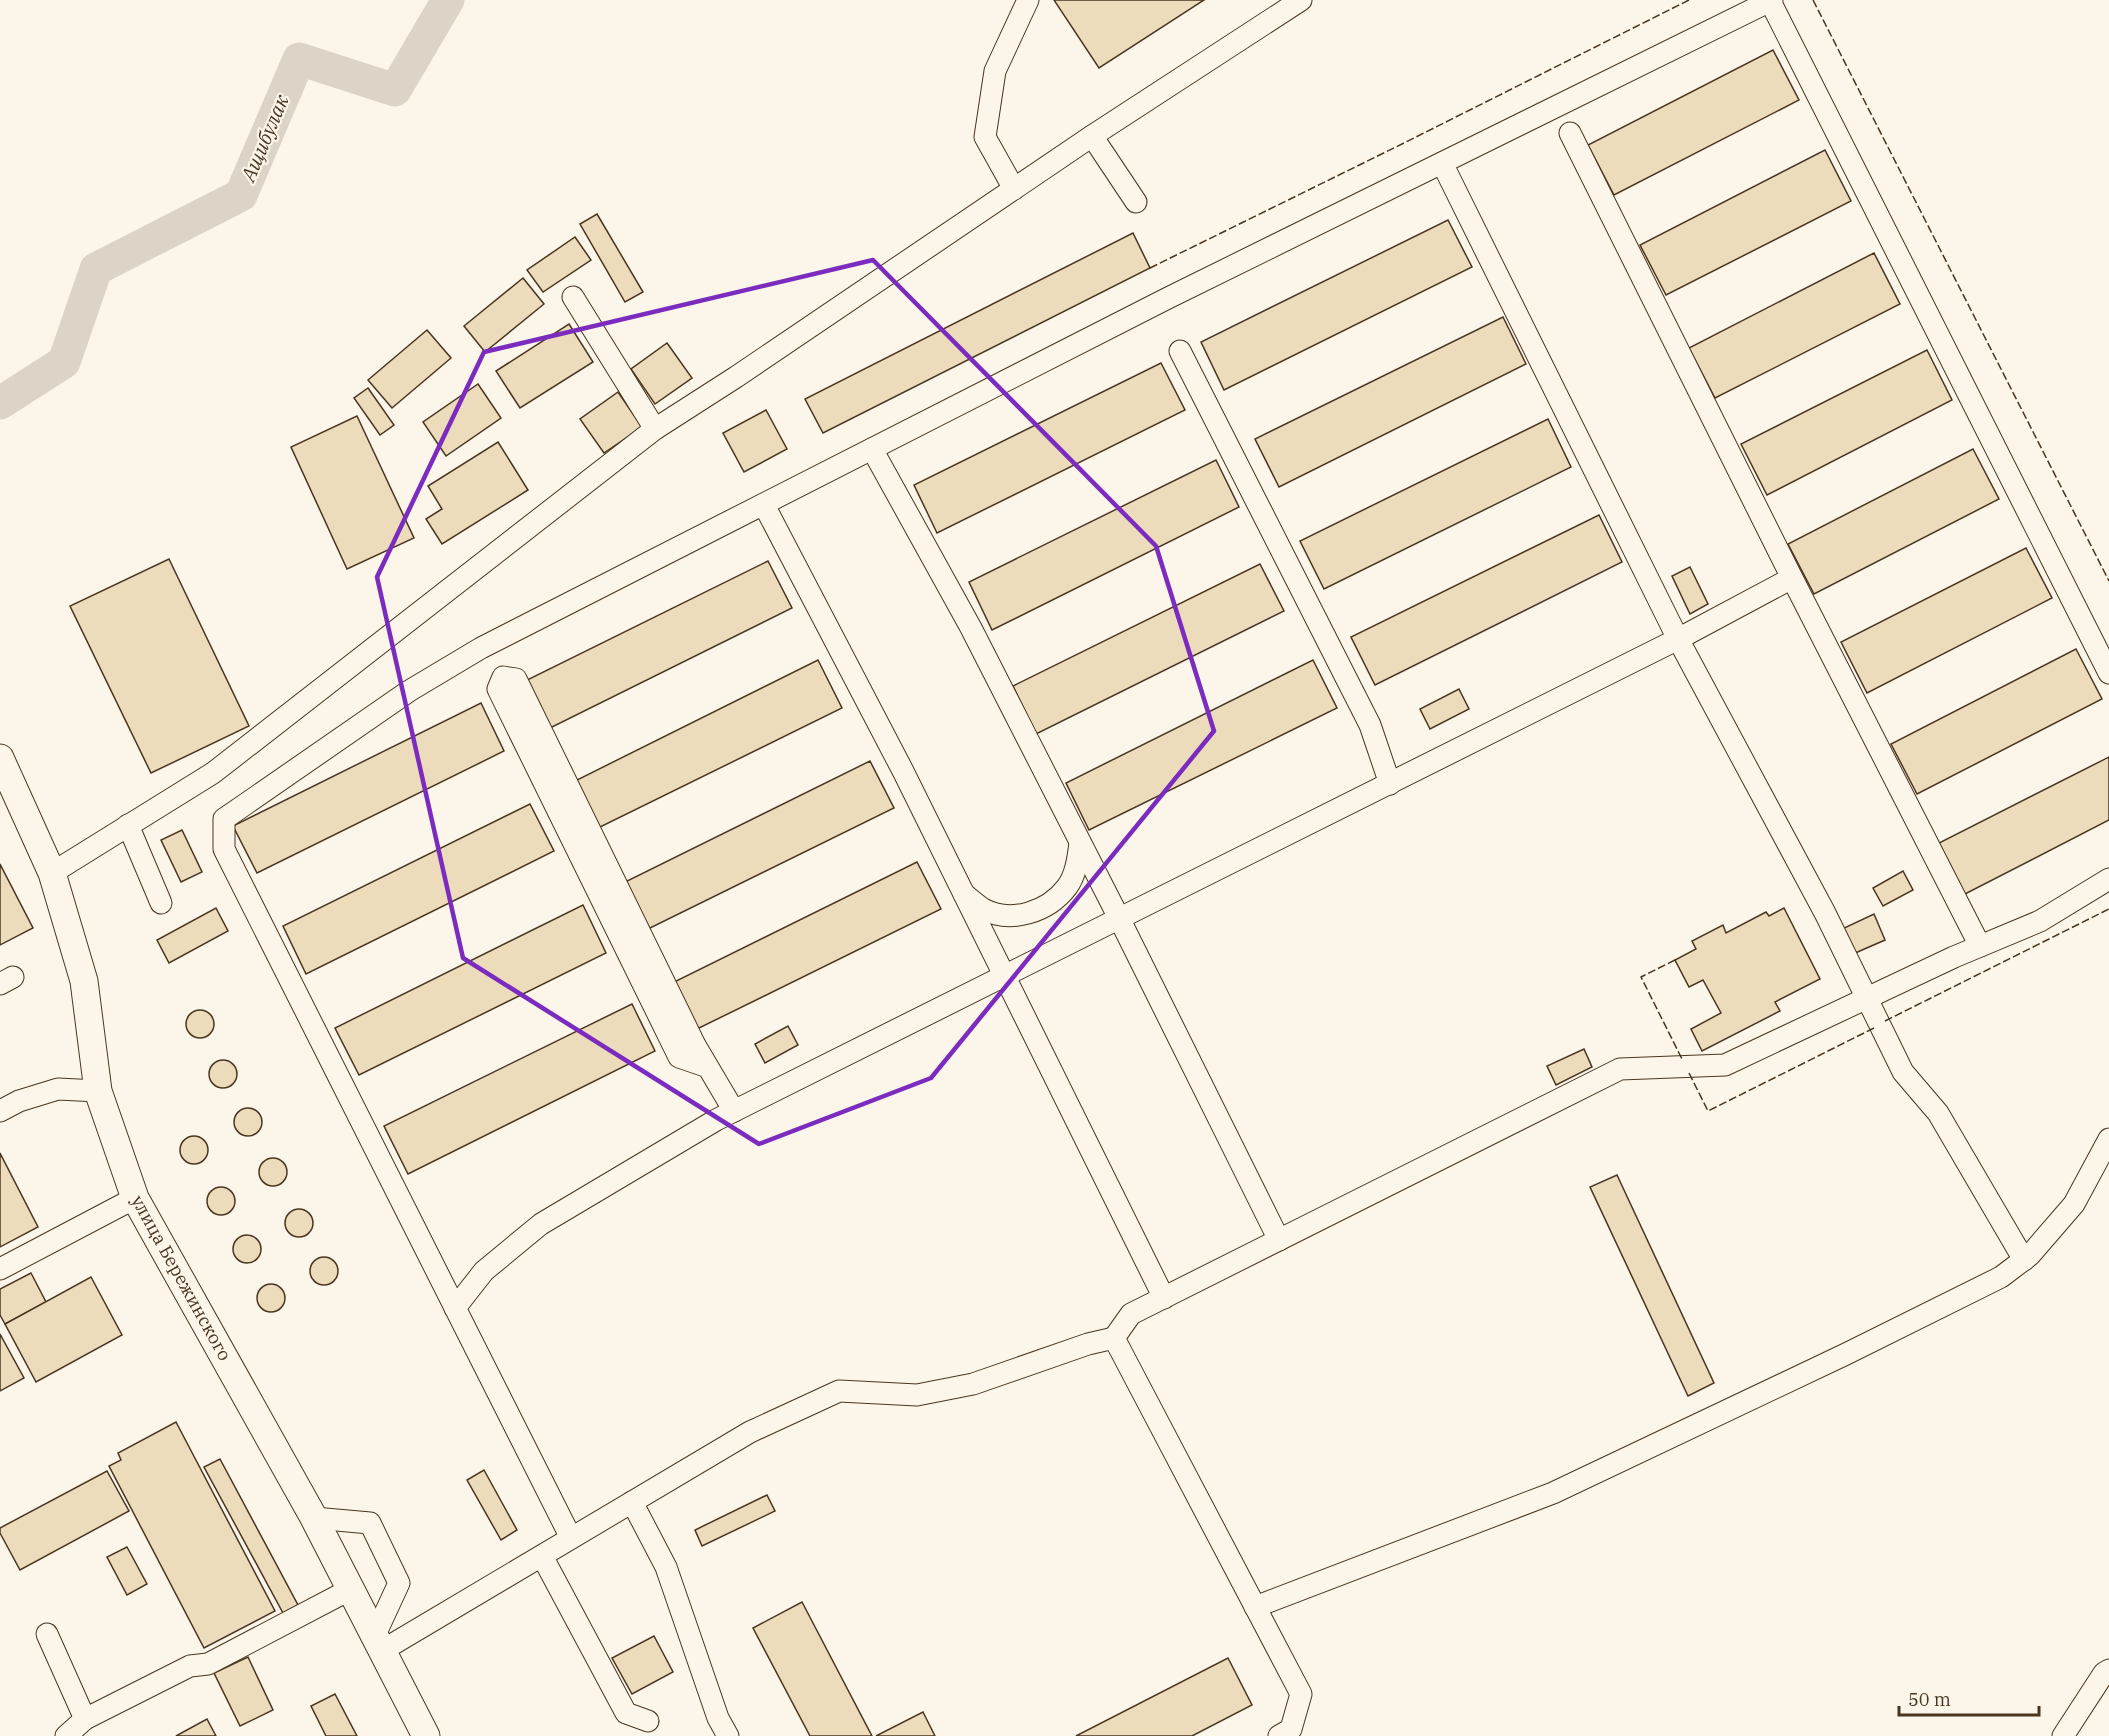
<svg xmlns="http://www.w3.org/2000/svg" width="2109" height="1736" font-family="'IBM Plex Serif',serif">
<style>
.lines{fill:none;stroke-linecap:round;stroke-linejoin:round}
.river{stroke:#dcd4c6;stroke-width:33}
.building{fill:#ecdcbc;stroke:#4a3520;stroke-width:1.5}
.minor-casing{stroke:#4a3520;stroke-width:23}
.major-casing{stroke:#4a3520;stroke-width:29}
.minor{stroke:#fbf6e9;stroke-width:21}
.major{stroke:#fbf6e9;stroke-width:27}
.fence{stroke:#4a3520;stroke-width:1.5;stroke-dasharray:8 3;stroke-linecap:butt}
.marked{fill:none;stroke:#7b2cbf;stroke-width:4.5;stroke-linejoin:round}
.labels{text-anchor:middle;stroke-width:4.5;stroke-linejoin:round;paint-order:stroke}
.street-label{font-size:18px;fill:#4a3520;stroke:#fbf6e9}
.water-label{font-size:20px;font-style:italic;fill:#4a3520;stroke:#fbf6e9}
</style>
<rect width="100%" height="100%" fill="#fbf6e9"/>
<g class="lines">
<polyline class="river" points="0,403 64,362 96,269 241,195 299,59 395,90 448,0"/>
</g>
<g class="building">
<polygon points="1054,0 1204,0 1099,68"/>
<polygon points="1773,50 1799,100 1614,195 1588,145"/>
<polygon points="1825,150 1851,201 1666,295 1640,245"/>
<polygon points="597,214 643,292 625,302 580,224"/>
<polygon points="1448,220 1472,267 1224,390 1201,342"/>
<polygon points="1133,233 1150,268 823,433 805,399"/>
<polygon points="575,237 591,260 543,292 527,270"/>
<polygon points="1874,253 1900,304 1715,398 1689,348"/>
<polygon points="523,278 544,304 485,352 464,326"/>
<polygon points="1503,317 1526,364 1279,487 1255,439"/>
<polygon points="569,324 593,362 520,408 496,371"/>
<polygon points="427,330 451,358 392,408 368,380"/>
<polygon points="667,343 692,378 655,404 631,369"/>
<polygon points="1927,350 1952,400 1767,495 1741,444"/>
<polygon points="1161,363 1185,410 937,533 914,485"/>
<polygon points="478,384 501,418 446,456 423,422"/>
<polygon points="368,388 394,425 380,435 354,398"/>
<polygon points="618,392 642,427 604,453 580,419"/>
<polygon points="766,410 787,449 744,472 723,433"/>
<polygon points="357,416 414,538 347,569 291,447"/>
<polygon points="1548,419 1571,467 1324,589 1300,541"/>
<polygon points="498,442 528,490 442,544 426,519 442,509 428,486"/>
<polygon points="1973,449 1999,499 1814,594 1788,544"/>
<polygon points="1216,460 1239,507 992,630 969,582"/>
<polygon points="1599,515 1622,562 1375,685 1351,637"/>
<polygon points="2026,548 2052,598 1867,693 1841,642"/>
<polygon points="169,559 249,726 151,773 70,606"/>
<polygon points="768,561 792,608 544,731 521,683"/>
<polygon points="1260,564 1284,611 1036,734 1013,686"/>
<polygon points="1690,567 1708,604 1690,614 1672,576"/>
<polygon points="2076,649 2102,699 1917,794 1891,744"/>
<polygon points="818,660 842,708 594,830 571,783"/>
<polygon points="1313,660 1337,708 1089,830 1066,783"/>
<polygon points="1459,689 1469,709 1430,729 1420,709"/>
<polygon points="481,703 504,751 257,873 233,826"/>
<polygon points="2109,757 2109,820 1965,894 1939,843"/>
<polygon points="870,761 894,808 646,930 623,883"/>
<polygon points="530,804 554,851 306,974 283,926"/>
<polygon points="182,830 202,872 181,882 161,840"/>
<polygon points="917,862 941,909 693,1031 670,984"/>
<polygon points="0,864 33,928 0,945"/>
<polygon points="1903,871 1913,890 1883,906 1873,888"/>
<polygon points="583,905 606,953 359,1075 335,1028"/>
<polygon points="216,908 228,931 169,963 157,940"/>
<polygon points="1784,908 1820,979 1775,1002 1780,1011 1702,1051 1691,1029 1721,1013 1703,980 1689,987 1675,960 1696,949 1692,941 1723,925 1726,933 1766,912 1769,916"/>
<polygon points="1874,914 1885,940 1853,954 1842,929"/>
<polygon points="632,1004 655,1051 408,1174 384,1126"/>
<circle cx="200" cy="1024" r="14"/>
<polygon points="788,1026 798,1045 765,1063 755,1044"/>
<polygon points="1584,1049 1592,1067 1556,1085 1547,1066"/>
<circle cx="223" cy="1074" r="14"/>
<circle cx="248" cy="1122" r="14"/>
<circle cx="194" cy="1150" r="14"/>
<polygon points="0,1153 38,1227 0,1247"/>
<circle cx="273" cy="1172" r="14"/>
<polygon points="1617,1175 1714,1383 1688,1396 1590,1187"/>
<circle cx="221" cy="1201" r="14"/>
<circle cx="299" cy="1223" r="14"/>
<circle cx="247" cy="1249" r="14"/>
<circle cx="324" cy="1271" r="14"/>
<polygon points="31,1273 46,1302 5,1324 0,1315 0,1289"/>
<polygon points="91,1277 122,1335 36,1382 5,1324"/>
<circle cx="271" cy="1298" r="14"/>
<polygon points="0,1334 24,1378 0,1391"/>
<polygon points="176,1422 275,1611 204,1648 109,1466 121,1460 118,1453"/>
<polygon points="220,1459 298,1605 283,1613 204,1467"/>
<polygon points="484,1470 517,1530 501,1540 467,1480"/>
<polygon points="107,1471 129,1511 20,1570 0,1533 0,1528"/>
<polygon points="767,1495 775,1511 702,1546 695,1530"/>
<polygon points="127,1547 147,1584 127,1595 107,1557"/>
<polygon points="802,1602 872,1736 810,1736 753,1628"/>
<polygon points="654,1636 673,1672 632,1694 612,1658"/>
<polygon points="248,1657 273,1710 240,1726 214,1673"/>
<polygon points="1228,1658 1252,1705 1192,1736 1076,1736"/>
<polygon points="335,1694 357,1736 326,1736 311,1706"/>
<polygon points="923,1712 935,1736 876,1736"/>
<polygon points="207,1719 216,1736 176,1736"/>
</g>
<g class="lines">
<defs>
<g id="minor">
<polyline points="1770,1 2109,673"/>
<polyline points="1570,133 1792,578 1980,946"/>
<polyline points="1092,136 1136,202"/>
<polyline points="1442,163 1678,639 1825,913 1903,1072 1938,1113 2024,1260"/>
<polyline points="1014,189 985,137 995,71 1028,0"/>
<polyline points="573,297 655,429"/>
<polyline points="1180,351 1370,725 1390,784"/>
<polyline points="872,449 971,628 1119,918 1279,1240"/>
<polyline points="764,505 903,771 1164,1298"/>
<polyline points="128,825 161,903"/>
<polyline points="52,873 213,773 655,429 736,377 1092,136 1301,0"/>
<path d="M 964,894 C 970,899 977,905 983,909 C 1011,924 1048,912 1067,887 C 1076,875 1078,858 1080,843"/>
<polyline points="0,984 13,977"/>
<polyline points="708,1067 679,1057 498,689 503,677 516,679 695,1045 734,1111"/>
<polyline points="0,1111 19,1101 58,1089 98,1091"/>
<polyline points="0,1269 135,1198"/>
<polyline points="455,1308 484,1271 541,1224 716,1120 1678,639 1792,578"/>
<polyline points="1114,1338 1131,1314 1620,1069 1725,1065 1954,957 2040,921 2109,879"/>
<polyline points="632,1502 666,1567 718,1718 728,1736"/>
<polyline points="314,1518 370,1523 399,1583 375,1635"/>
<polyline points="571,1538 224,849 224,819 409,691 481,648 1168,298 1772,0"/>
<polyline points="542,1556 626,1713 648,1721"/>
<polyline points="1255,1607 1553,1493 1846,1354 2001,1277 2030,1255 2074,1204 2109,1139"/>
<polyline points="47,1634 85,1719"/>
<polyline points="383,1650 750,1432 839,1391 917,1395 973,1384 1088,1344 1114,1338 1301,1694 1291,1729 1279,1736"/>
<polyline points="66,1736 85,1719 190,1666 208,1664 351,1589"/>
<polyline points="2063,1736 2104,1673 2109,1670"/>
</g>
<polyline id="major" points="0,758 52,873 84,981 98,1091 135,1198 314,1518 426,1736"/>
</defs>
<use href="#minor" class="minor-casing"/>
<use href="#major" class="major-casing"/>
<use href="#minor" class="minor"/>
<use href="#major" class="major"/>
<g class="fence">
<polyline points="1813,0 2109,581"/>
<polyline points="1150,268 1404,143 1689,0"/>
<polyline points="1675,960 1641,977 1683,1061"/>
<polyline points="1885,1021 2109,909"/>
<polyline points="1689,1073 1708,1111 1874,1028"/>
</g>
</g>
<path class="marked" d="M 873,260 L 1156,546 L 1214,731 L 931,1078 L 759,1144 L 463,958 L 377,577 L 484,352 Z"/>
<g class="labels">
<g class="street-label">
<text transform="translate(181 1278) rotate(61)" y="6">улица Бережинского</text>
</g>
<g class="water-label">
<text transform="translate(265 138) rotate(-67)" y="7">Ащибулак</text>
</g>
</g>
<path d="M1899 1706v9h140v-9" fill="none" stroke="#4a3520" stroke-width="3"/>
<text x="1908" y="1706" font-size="18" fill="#4a3520" stroke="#fbf6e9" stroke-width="4.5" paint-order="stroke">50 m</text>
</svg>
